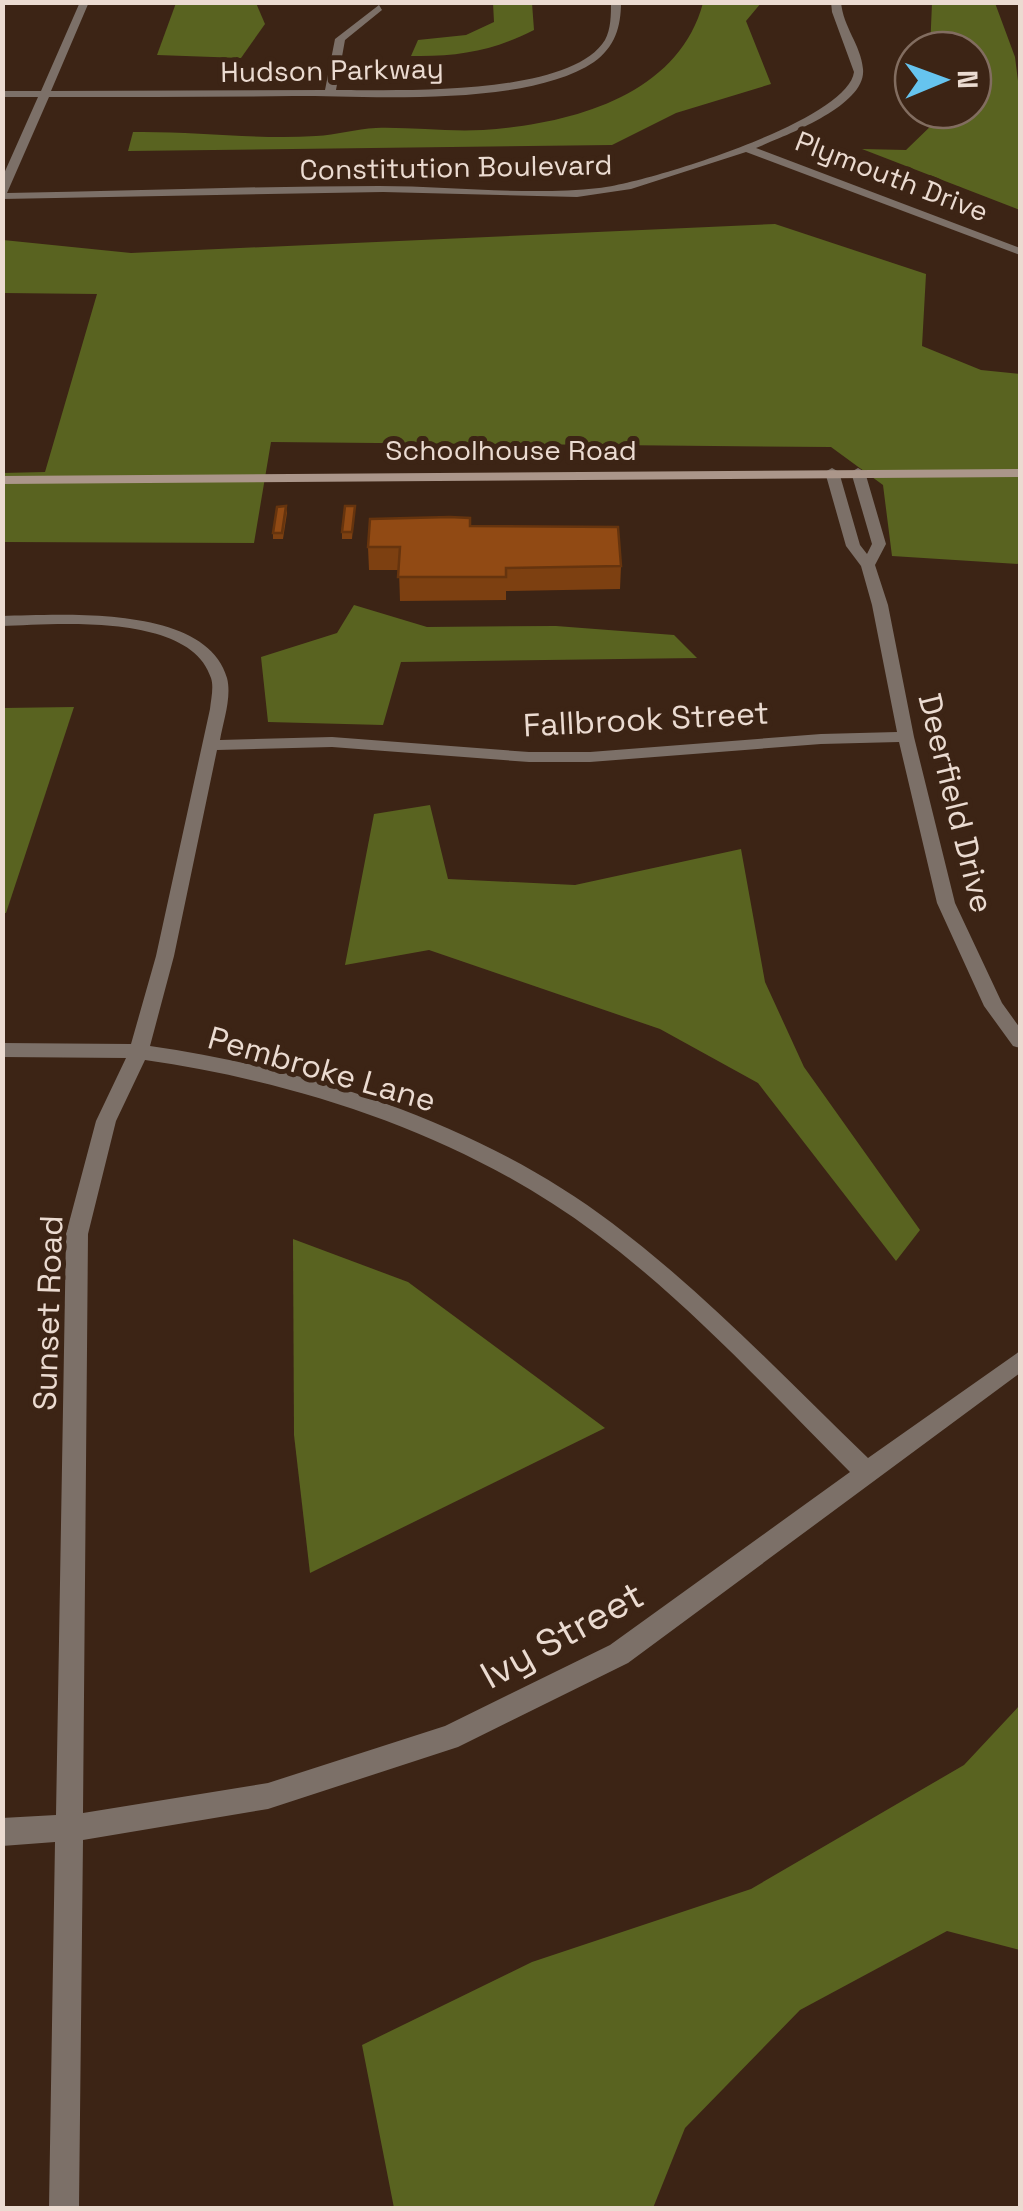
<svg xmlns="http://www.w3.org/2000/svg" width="1023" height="2211" font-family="'Space Grotesk',sans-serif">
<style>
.forest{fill:#596320}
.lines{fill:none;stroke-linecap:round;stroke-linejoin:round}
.street{fill:#7c7068;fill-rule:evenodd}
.secondary{fill:#ab968a;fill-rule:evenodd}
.wall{fill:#7d4011}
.building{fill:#914a14;stroke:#66340e;stroke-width:2.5}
.labels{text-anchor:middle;stroke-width:10;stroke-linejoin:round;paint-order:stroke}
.far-street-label{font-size:28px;fill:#ebdbd1;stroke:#3c2415}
.street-label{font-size:32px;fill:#ebdbd1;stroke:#3c2415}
.near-street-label{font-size:38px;fill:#ebdbd1;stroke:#3c2415}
</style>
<rect width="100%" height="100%" fill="#3c2415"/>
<g class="forest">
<polygon points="176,3 256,3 265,24 241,58 157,55"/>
<path d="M 493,3 L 532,3 L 534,30 C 493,51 457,57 411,56 L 418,40 L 466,35 L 494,22 Z"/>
<path d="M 703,3 L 761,3 L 746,21 L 771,84 L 676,113 L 612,145 L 128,151 L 133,132 C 193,131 257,140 316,136 C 336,135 356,129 376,128 C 412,127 447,132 483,130 C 571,124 678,96 703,3 Z"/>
<polygon points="932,3 995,3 1015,57 1020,97 1020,210 862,149 906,150 936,121 940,110 973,110 973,50 930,50"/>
<polygon points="775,224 926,274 922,346 981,370 1020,374 1020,564 892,556 883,485 831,447 271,442 254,543 3,542 2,473 45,472 97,294 3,293 3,240 131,253"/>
<polygon points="354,605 427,627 556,626 674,635 697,658 401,662 383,725 268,722 261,657 337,633"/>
<polygon points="74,707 6,913 3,913 3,708"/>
<polygon points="430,805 448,879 575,885 741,849 765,982 804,1067 920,1230 896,1261 758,1083 660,1029 429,950 345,965 374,814"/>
<polygon points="293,1239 408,1282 605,1428 310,1573 294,1435"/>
<polygon points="1020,1705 1020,1950 947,1931 800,2010 685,2128 653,2208 394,2208 362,2045 532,1962 751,1889 964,1765"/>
</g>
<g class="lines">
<g class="street">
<path d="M 80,2 L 89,2 L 51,91 L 325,90 L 335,39 L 379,5 L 382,10 L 345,40 L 336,90 C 396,90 570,97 605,40 C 611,29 611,15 611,2 L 621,2 C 621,27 615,47 594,62 C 527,107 373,96 293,96 C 212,97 130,97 49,97 L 7,193 C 131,191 255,186 379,186 C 453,186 526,196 599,188 C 646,183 848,121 854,72 L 832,12 L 831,2 L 841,2 C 843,27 861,45 863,69 C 867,106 784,136 756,148 L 1020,248 L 1020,255 L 746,152 L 631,189 L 577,197 L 383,192 L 2,199 L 2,178 L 38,97 L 2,97 L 2,91 L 41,91 Z"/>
<path d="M 832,468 L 839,472 L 860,545 L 867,554 L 872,544 L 851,472 L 858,468 L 865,472 L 886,544 L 875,565 L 888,605 L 914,737 L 955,903 L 1002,1003 L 1020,1028 L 1020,1048 L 1013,1046 L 984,1006 L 937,903 L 899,742 L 821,744 L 590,762 L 529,762 L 332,747 L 217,750 L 174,956 L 150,1046 C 311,1069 481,1124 612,1223 C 705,1293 785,1378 868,1458 L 1020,1351 L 1020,1373 L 628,1663 L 458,1747 L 268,1809 L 83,1840 L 79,2208 L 49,2208 L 55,1842 L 2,1846 L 2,1818 L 56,1815 L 66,1234 L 96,1121 L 126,1058 L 2,1057 L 2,1043 L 131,1044 L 156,956 L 210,709 C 211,699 214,687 211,678 C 191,612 55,624 2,626 L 2,616 C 62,615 206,604 227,678 C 232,697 223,722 220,740 L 332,737 L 529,752 L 590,752 L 821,734 L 897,732 L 872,605 L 861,566 L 846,546 L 825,472 ZM 145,1060 C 304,1083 465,1136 595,1233 C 688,1302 768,1390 850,1472 L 610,1645 L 445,1726 L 268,1783 L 83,1813 L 88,1234 L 116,1121 Z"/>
</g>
<polygon class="secondary" points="1020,469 1020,477 2,484 2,476"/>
</g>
<g class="wall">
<polygon points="286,506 287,513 283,539 273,539 273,533"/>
<polygon points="355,506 352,539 342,539 342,532"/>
<polygon points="470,526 621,566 620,589 506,591 506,600 400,601 399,570 369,570 368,547"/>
</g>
<g class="building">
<polygon points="286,506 282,533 273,533 277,507"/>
<polygon points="345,506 355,506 352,532 342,532"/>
<polygon points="450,517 470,518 470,526 618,527 621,566 506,568 506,577 398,577 400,547 368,547 370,519"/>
</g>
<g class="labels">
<g class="far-street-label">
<text transform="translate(332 70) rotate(-1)" y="10">Hudson Parkway</text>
<text transform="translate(456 167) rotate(-1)" y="10">Constitution Boulevard</text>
<text transform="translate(892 176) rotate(21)" y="10">Plymouth Drive</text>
<text x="511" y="460">Schoolhouse Road</text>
</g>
<g class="street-label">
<text transform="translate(646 719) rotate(-3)" y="11">Fallbrook Street</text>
<text transform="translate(956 803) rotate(76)" y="11">Deerfield Drive</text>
<text transform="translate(322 1069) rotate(16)" y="11">Pembroke Lane</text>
<text transform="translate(48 1313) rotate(-88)" y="11">Sunset Road</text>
</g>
<g class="near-street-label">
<text transform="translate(562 1635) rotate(-29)" y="13">Ivy Street</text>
</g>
</g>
<rect width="1023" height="2211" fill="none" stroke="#ebdbd1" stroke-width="10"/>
<g transform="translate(943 80) rotate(89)"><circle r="48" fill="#3c2415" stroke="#826d60" stroke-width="2.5"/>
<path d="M0-8L18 38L0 25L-18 38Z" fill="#66c4ef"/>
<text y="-15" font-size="28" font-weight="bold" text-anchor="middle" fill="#ebdbd1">N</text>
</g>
</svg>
